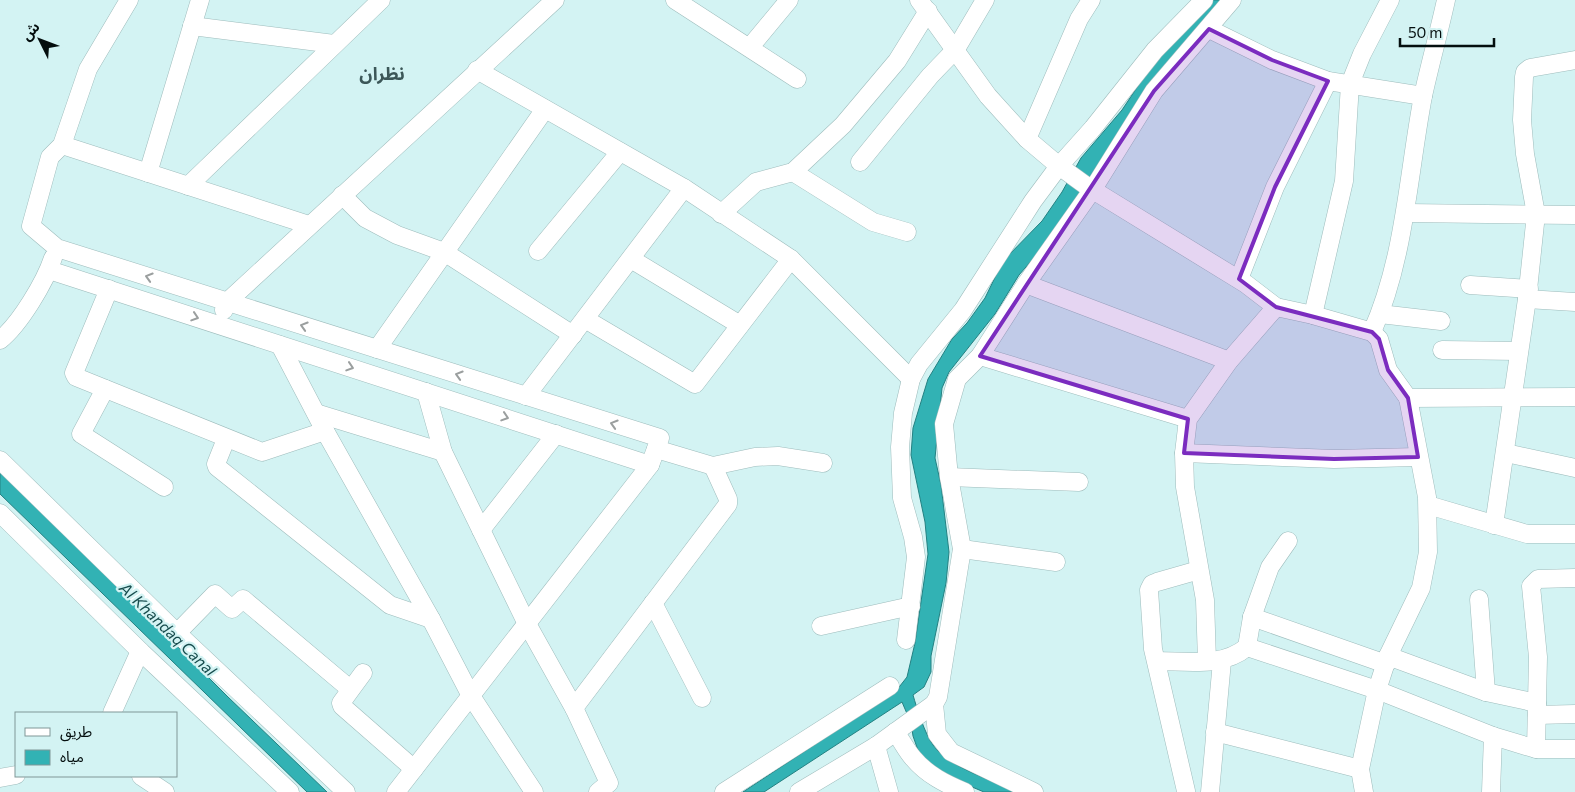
<svg xmlns="http://www.w3.org/2000/svg" width="1575" height="792" font-family="Commissioner,'Noto Sans Arabic',sans-serif">
<style>
.water{fill:#32b2b4;stroke:#248182}
.lines{fill:none;stroke-linecap:round;stroke-linejoin:round}
.minor-casing{stroke:#9ebcbc;stroke-width:19}
.minor{stroke:#fff;stroke-width:18}
.oneway{stroke:#9b9f9f}
.marked{fill:#7b2cbf;fill-opacity:0.2;stroke:#7b2cbf;stroke-width:4;stroke-linejoin:round}
.labels{text-anchor:middle;stroke-width:4.5;stroke-linejoin:round;paint-order:stroke}
.water-label{font-size:16px;font-style:italic;fill:#174c4d;stroke:#d3f3f3}
.quarter-label{font-size:18px;font-weight:bold;fill:#3c5758;stroke:#d3f3f3}
</style>
<rect width="100%" height="100%" fill="#d3f3f3"/>
<g class="water">
<path d="M 1213,0 L 1225,0 L 1109,150 L 1045,245 L 1019,275 L 995,314 L 949,372 L 942,388 L 935,458 L 941,485 L 949,552 L 946,583 L 931,656 L 931,672 L 924,687 L 913,695 C 917,709 925,734 933,745 C 949,768 993,780 1017,792 L 984,792 L 939,773 L 919,753 L 913,736 L 911,723 L 902,702 L 764,792 L 743,792 L 896,691 L 907,677 L 915,643 L 928,554 L 925,522 L 911,455 L 913,428 L 928,379 L 952,339 L 967,323 L 985,298 L 1003,261 L 1042,221 L 1062,192 L 1081,158 L 1122,110 L 1152,65 Z"/>
<polygon points="0,469 228,697 327,792 307,792 0,494"/>
</g>
<g class="lines">
<defs>
<g id="minor">
<polyline points="129,0 88,69 62,145 50,157 31,226 57,248 660,438 650,465 396,792"/>
<polyline points="675,0 797,79"/>
<polyline points="919,0 988,96 1027,139 1059,166 1088,187 1246,284 1276,307 1313,315 1372,332 1379,339 1388,370 1408,398 1575,397"/>
<polyline points="192,26 334,44"/>
<polyline points="1209,29 1272,60 1328,81 1423,96"/>
<polyline points="750,47 789,0"/>
<polyline points="477,70 684,188 791,259 911,379"/>
<polyline points="1027,139 1079,19 1091,0"/>
<polyline points="62,145 309,225"/>
<polyline points="860,162 930,76 956,49 985,0"/>
<polyline points="793,172 873,222 907,232"/>
<polyline points="148,173 200,0"/>
<polyline points="188,186 381,0"/>
<polyline points="342,195 365,218 397,235 444,252 573,335"/>
<polyline points="1406,213 1575,215"/>
<polyline points="721,214 756,182 793,172 843,125 897,61 928,11"/>
<polyline points="538,251 620,152"/>
<polyline points="631,259 740,325"/>
<polyline points="49,270 650,465"/>
<polyline points="1239,279 1275,187 1328,81"/>
<polyline points="1026,284 1229,361"/>
<polyline points="1470,285 1529,289"/>
<polyline points="109,289 74,373 76,377 262,452 325,431"/>
<polyline points="1527,299 1575,302"/>
<polyline points="224,310 227,302 555,0"/>
<polyline points="1380,314 1441,321"/>
<polyline points="1313,315 1344,181 1350,84 1362,54 1390,0"/>
<polyline points="585,319 695,384 791,259"/>
<path d="M 1372,332 C 1405,258 1408,175 1423,96 C 1430,64 1439,32 1446,0"/>
<path d="M 0,340 C 20,324 45,282 53,258"/>
<polyline points="280,345 325,431 431,619 471,696 534,792"/>
<polyline points="377,349 545,109"/>
<polyline points="1442,350 1519,351"/>
<polyline points="980,356 1188,419"/>
<polyline points="105,389 81,434 164,487"/>
<polyline points="426,392 443,452 526,622 574,708 609,783 598,792"/>
<polyline points="526,396 684,188"/>
<polyline points="316,413 443,452"/>
<polyline points="226,439 216,464 217,467 390,605 431,619"/>
<polyline points="656,449 713,466 755,457 778,456 823,463"/>
<polyline points="1184,453 1334,459 1418,457"/>
<polyline points="1506,453 1575,468"/>
<polyline points="0,460 177,633 346,792"/>
<polyline points="949,477 1079,482"/>
<polyline points="1428,505 1527,534 1575,534"/>
<polyline points="0,513 140,651 290,792"/>
<polyline points="1494,525 1527,299 1536,214 1525,154 1522,120 1524,77 1525,72 1530,68 1575,60"/>
<polyline points="481,530 556,434"/>
<polyline points="962,549 1056,562"/>
<polyline points="1479,599 1486,692"/>
<polyline points="653,603 702,698"/>
<polyline points="1252,617 1386,664"/>
<polyline points="821,626 911,606"/>
<polyline points="177,633 215,594 232,609 243,599 350,689"/>
<polyline points="906,640 916,557 913,537 902,498 900,447 903,413 911,379 919,364 963,310 1033,201 1059,166 1093,128 1155,50 1204,0"/>
<polyline points="1247,647 1252,617 1270,567 1288,541"/>
<polyline points="1388,656 1486,692 1537,703"/>
<path d="M 1157,661 C 1187,661 1222,668 1247,647 L 1377,690 L 1493,736 L 1536,749 L 1575,749"/>
<polyline points="1207,661 1205,600 1185,487 1184,453 1188,419 1229,361 1276,307"/>
<polyline points="363,673 341,703 342,706 414,769"/>
<polyline points="934,704 937,734 951,752 1034,792"/>
<polyline points="574,708 728,504 728,499 713,466"/>
<polyline points="112,713 140,651"/>
<polyline points="1537,715 1575,714"/>
<path d="M 895,732 C 902,741 906,750 913,758 C 927,775 946,784 965,792"/>
<polyline points="1215,732 1360,769"/>
<polyline points="876,746 889,792"/>
<polyline points="1536,749 1538,657 1531,586 1538,579 1575,578"/>
<polyline points="141,776 165,792"/>
<polyline points="0,778 16,775"/>
<polyline points="1186,791 1153,649 1149,590 1152,584 1157,582 1199,570"/>
<polyline points="724,792 890,686"/>
<polyline points="799,792 876,746 934,704 938,697 962,549 949,477 944,424 957,379 980,356 1026,284 1093,189 1154,91 1232,0"/>
<polyline points="1210,792 1222,661"/>
<polyline points="1364,792 1360,769 1377,690 1388,656 1421,588 1428,552 1427,497 1408,398"/>
<polyline points="1491,792 1493,736"/>
</g>
</defs>
<use href="#minor" class="minor-casing"/>
<use href="#minor" class="minor"/>
</g>
<defs><path id="oneway-chevron" d="M-2-3.5L2.5 0L-2 3.5" fill="none" stroke-width="1.6" stroke-linecap="round" stroke-linejoin="round" transform="scale(1.25)"/></defs>
<g class="oneway">
<use href="#oneway-chevron" transform="translate(149 277) rotate(-163)"/>
<use href="#oneway-chevron" transform="translate(195 317) rotate(18)"/>
<use href="#oneway-chevron" transform="translate(304 326) rotate(-163)"/>
<use href="#oneway-chevron" transform="translate(350 367) rotate(18)"/>
<use href="#oneway-chevron" transform="translate(459 375) rotate(-163)"/>
<use href="#oneway-chevron" transform="translate(505 417) rotate(18)"/>
<use href="#oneway-chevron" transform="translate(614 424) rotate(-163)"/>
</g>
<path class="marked" d="M 1209,29 L 1272,60 L 1328,81 L 1275,187 L 1239,279 L 1276,307 L 1372,332 L 1379,339 L 1388,370 L 1408,398 L 1418,457 L 1334,459 L 1184,453 L 1188,419 L 980,356 L 1154,91 Z"/>
<g class="labels">
<g class="water-label">
<text transform="translate(168 629) rotate(44)" y="6">Al Khandaq Canal</text>
</g>
<g class="quarter-label">
<text x="382" y="80">نظران</text>
</g>
</g>
<rect x="15" y="712" width="162" height="65" fill="#d3f3f3" stroke="#809797"/>
<rect x="25" y="728" width="25" height="8" fill="#ffffff" stroke="#809797"/>
<text x="60" y="737" font-size="15" fill="#040e0e">طريق</text>
<rect x="25" y="750" width="25" height="15" fill="#32b2b4" stroke="#809797"/>
<text x="60" y="762" font-size="15" fill="#040e0e">مياه</text>
<g transform="translate(40 40) rotate(312)" stroke="#d3f3f3" stroke-width="4" paint-order="stroke">
<path d="M0-4L9 19L0 12L-9 19Z" fill="#040e0e"/>
<text y="-8" font-size="14" font-weight="bold" text-anchor="middle" fill="#040e0e">ش</text>
</g>
<path d="M1400 38v8h94v-8" fill="none" stroke="#040e0e" stroke-width="2.5"/>
<text x="1408" y="38" font-size="15" fill="#040e0e" stroke="#d3f3f3" stroke-width="4" paint-order="stroke">50 m</text>
</svg>
